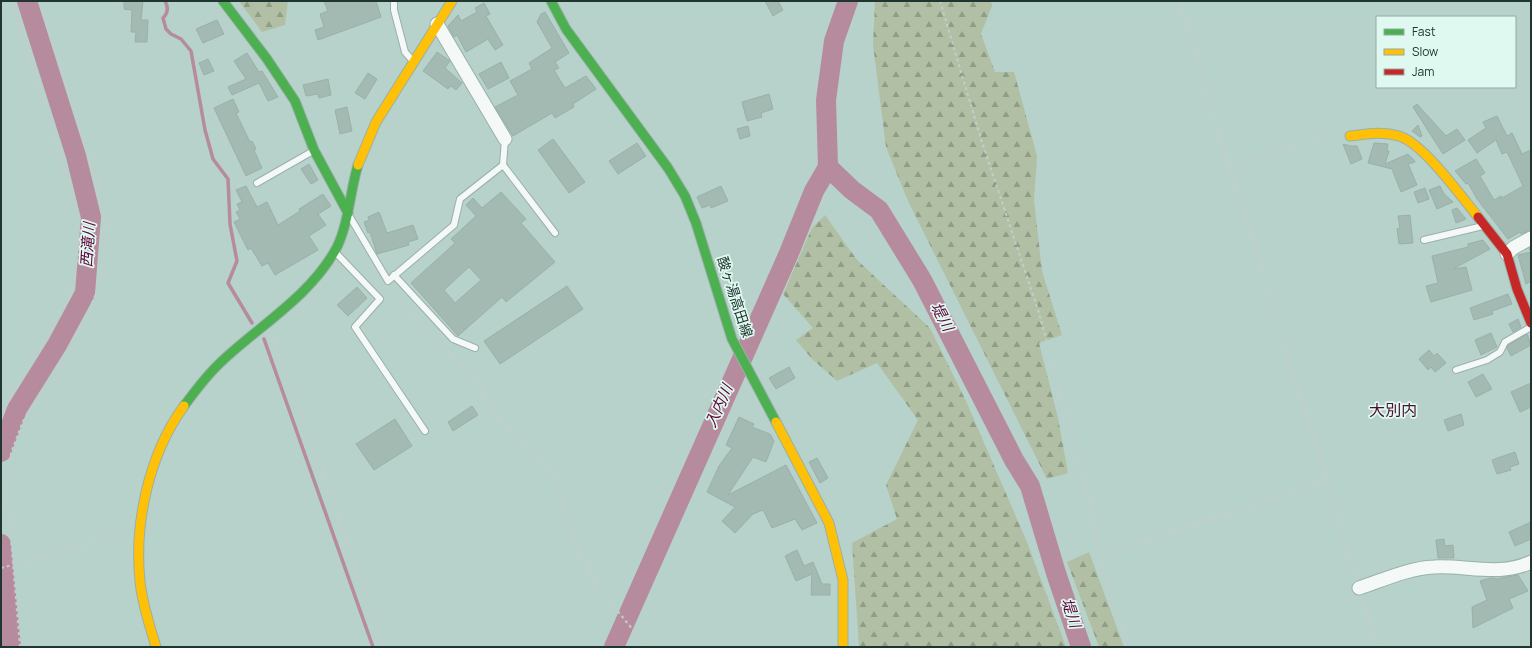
<svg xmlns="http://www.w3.org/2000/svg" width="1532" height="648" font-family="Manrope,'Noto Sans JP',sans-serif">
<style>
.forest{fill:url(#forest-firs)}
.lines{fill:none;stroke-linecap:round;stroke-linejoin:round}
.stream{stroke:#b68b9e;stroke-width:3.5}
.river{stroke:#b68b9e;stroke-width:20}
.building{fill:#a3bab3;stroke:#9ab0aa;fill-rule:evenodd}
.lane-casing{stroke:#9ab0aa;stroke-width:8}
.street-casing{stroke:#9ab0aa;stroke-width:15}
.fast-casing{stroke:#9ab0aa;stroke-width:11}
.slow-casing{stroke:#9ab0aa;stroke-width:11}
.jam-casing{stroke:#9ab0aa;stroke-width:11}
.path{stroke:#c5ccca;stroke-width:2;stroke-dasharray:3 3;stroke-linecap:butt}
.lane{stroke:#f4f8f7;stroke-width:6}
.street{stroke:#f4f8f7;stroke-width:13}
.fast{stroke:#4caf50;stroke-width:9}
.slow{stroke:#ffc107;stroke-width:9}
.jam{stroke:#c62828;stroke-width:9}
.labels{text-anchor:middle;stroke-width:3.5;stroke-linejoin:round;paint-order:stroke}
.street-label{font-size:14px;fill:#20352f;stroke:#dff8f0}
.water-label{font-size:15px;font-style:italic;fill:#5e0337;stroke:#dff8f0}
.quarter-label{font-size:16px;fill:#4f0e2f;stroke:#dff8f0}
</style>
<defs>
<pattern id="forest-firs" width="22" height="20" patternUnits="userSpaceOnUse"><rect width="22" height="20" fill="#b1c0a5"/><path d="M5 1l3.5 6h-7zM16 11l3.5 6h-7z" fill="#909d87"/></pattern>
</defs>
<rect width="100%" height="100%" fill="#b7d2ca"/>
<g class="forest">
<polygon points="239,1 288,1 285,25 262,32"/>
<polygon points="875,1 991,1 992,6 981,34 995,72 1014,72 1037,156 1034,200 1042,271 1062,335 1039,343 1058,418 1068,473 1047,479 908,201 886,147 873,45"/>
<polygon points="825,215 857,260 930,328 966,401 1027,542 1066,647 859,647 852,543 897,519 886,485 918,420 877,363 837,381 812,359 796,340 813,328 783,294 812,228"/>
<polygon points="1089,552 1124,647 1099,647 1067,562"/>
</g>
<g class="lines">
<g class="stream">
<path d="M 165,1 C 169,8 168,13 163,18 L 166,29 L 171,34 L 181,39 L 191,51 L 205,130 L 213,159 L 228,179 L 230,224 L 237,261 L 228,283 L 252,323"/>
<polyline points="264,339 373,647"/>
</g>
<g class="river">
<polyline points="848,1 834,41 826,100 828,167 852,190 879,210 922,280 1014,460 1030,486 1056,573 1081,647"/>
<polyline points="1,452 17,409 57,345 85,293 91,217 76,156 27,1"/>
<polyline points="1,544 11,647"/>
<polyline points="614,647 789,253 814,191 828,167"/>
</g>
</g>
<g class="building">
<polygon points="124,1 143,1 141,20 148,20 147,42 135,42 136,32 131,32 132,10 124,9"/>
<polygon points="324,1 376,1 381,17 318,40 315,30 324,27 320,14 328,11"/>
<polygon points="765,1 778,1 783,10 773,16"/>
<polygon points="484,3 490,14 486,16 503,45 495,50 488,39 466,52 457,35 454,37 448,26 458,15 461,21 477,12 475,8"/>
<polygon points="545,12 569,53 555,62 559,68 554,70 565,88 586,76 596,89 573,104 574,107 555,118 552,113 513,136 495,107 518,95 510,81 532,69 529,63 552,48 537,22 541,14"/>
<polygon points="217,20 224,34 203,43 196,29"/>
<polygon points="437,52 450,61 445,68 462,83 456,90 451,86 448,89 423,71"/>
<polygon points="247,53 259,72 262,71 278,97 268,101 259,83 232,95 228,87 246,79 234,61"/>
<polygon points="208,59 214,71 204,75 199,63"/>
<polygon points="501,62 509,78 488,89 479,74"/>
<polygon points="368,73 377,79 365,99 355,93"/>
<polygon points="328,79 331,95 319,98 318,94 306,96 303,85"/>
<polygon points="769,94 773,109 761,113 762,117 747,121 742,102"/>
<polygon points="233,99 239,112 236,113 250,142 252,141 256,149 254,150 262,168 246,176 214,108"/>
<polygon points="1417,104 1446,136 1457,129 1465,140 1443,154 1413,107"/>
<polygon points="347,107 352,131 340,134 335,110"/>
<polygon points="1497,116 1507,136 1512,133 1522,154 1531,150 1531,230 1521,234 1520,232 1508,239 1477,199 1468,183 1466,184 1455,171 1476,159 1485,173 1480,176 1494,200 1501,196 1502,198 1523,186 1507,152 1502,154 1496,140 1477,153 1468,140 1486,128 1483,122"/>
<polygon points="1418,125 1422,136 1420,137 1412,131"/>
<polygon points="748,126 750,136 740,139 737,129"/>
<polygon points="553,139 585,182 569,193 538,150"/>
<polygon points="637,143 646,156 618,174 609,161"/>
<polygon points="1374,143 1388,144 1387,151 1389,151 1385,164 1408,154 1414,160 1415,162 1408,164 1417,185 1401,192 1392,169 1368,163"/>
<polygon points="1343,144 1351,146 1357,146 1362,159 1351,164"/>
<polygon points="309,164 318,180 311,184 301,169"/>
<polygon points="246,186 257,207 267,202 278,225 300,211 299,209 323,194 331,206 318,214 326,225 309,236 318,250 275,275 268,263 262,266 251,248 248,250 234,222 240,219 236,212 240,210 237,204 242,202 236,190"/>
<polygon points="721,186 728,201 711,208 710,205 702,208 697,197"/>
<polygon points="1440,186 1444,194 1453,202 1437,209 1429,190"/>
<polygon points="1425,188 1429,199 1418,203 1414,192"/>
<path d="M 501,192 L 526,219 L 521,223 L 555,262 L 506,302 L 502,297 L 458,336 L 411,283 L 455,243 L 451,239 L 476,216 L 466,205 L 473,198 L 482,208 ZM 469,267 L 481,280 L 455,303 L 444,290 Z"/>
<polygon points="1457,208 1466,219 1456,223 1452,210"/>
<polygon points="379,212 387,233 413,225 418,239 408,242 409,245 377,254 370,232 368,233 364,222 369,220 368,217"/>
<polygon points="1410,215 1413,243 1399,244 1397,229 1400,228 1398,216"/>
<polygon points="1483,240 1490,249 1453,269 1466,267 1472,290 1431,302 1426,286 1438,283 1432,256 1468,247 1468,244"/>
<polygon points="1531,247 1531,281 1526,284 1518,255 1531,252 1529,248"/>
<polygon points="567,286 583,309 500,364 484,341"/>
<polygon points="357,287 367,298 348,316 337,305"/>
<polygon points="1508,294 1512,304 1492,311 1493,314 1474,320 1470,308"/>
<polygon points="1518,319 1521,327 1513,332 1509,324"/>
<polygon points="1491,333 1497,347 1481,355 1475,340"/>
<polygon points="1527,334 1531,345 1511,356 1507,348 1508,345"/>
<polygon points="1429,350 1434,356 1437,353 1446,363 1435,372 1431,367 1428,370 1419,359"/>
<polygon points="789,367 795,378 776,389 769,378"/>
<polygon points="1483,374 1492,389 1476,397 1468,382"/>
<polygon points="1531,383 1531,407 1520,412 1511,392"/>
<polygon points="472,406 478,415 453,431 448,422"/>
<polygon points="1461,414 1464,425 1448,431 1444,420"/>
<polygon points="739,417 754,424 752,427 770,434 774,441 766,462 753,457 728,495 786,465 817,523 802,530 795,519 772,528 763,510 753,514 735,533 722,521 735,507 707,492 719,466 732,448 726,445"/>
<polygon points="395,419 412,446 374,470 356,444"/>
<polygon points="1515,452 1519,464 1510,467 1511,470 1497,474 1492,460"/>
<polygon points="817,458 828,478 820,483 809,462"/>
<polygon points="1531,522 1531,539 1515,546 1509,532"/>
<polygon points="1444,539 1445,546 1453,545 1454,558 1438,558 1436,540"/>
<polygon points="797,550 804,566 813,562 822,584 830,584 830,595 811,595 812,574 796,581 785,556"/>
<polygon points="1518,575 1528,591 1509,599 1513,608 1473,628 1472,607 1487,600 1480,581 1490,578 1495,578 1496,579"/>
</g>
<g class="lines">
<defs>
<g id="lane">
<polyline points="394,1 394,10 405,52 412,60"/>
<polyline points="503,165 505,139"/>
<polyline points="257,183 313,151"/>
<polyline points="350,217 388,281 454,225 460,199 503,165 555,233"/>
<polyline points="1424,240 1483,226"/>
<polyline points="336,253 380,299 355,327 425,431"/>
<polyline points="394,275 453,339 475,348"/>
<polyline points="1456,370 1487,360 1500,352 1505,342 1531,327"/>
</g>
<g id="street">
<polyline points="437,24 505,139"/>
<polyline points="1507,254 1513,248 1531,238"/>
<path d="M 1359,588 C 1383,580 1409,568 1434,567 C 1466,565 1500,577 1531,562"/>
</g>
<g id="fast">
<polyline points="223,1 267,59 295,101 314,150 348,213"/>
<polyline points="551,1 566,29 668,168 685,196 696,223 732,339 776,422"/>
<path d="M 184,406 C 195,391 207,375 221,362 C 260,325 311,296 337,247 C 349,222 350,191 358,165"/>
</g>
<g id="slow">
<path d="M 1350,136 C 1367,134 1382,131 1399,136 C 1423,143 1461,196 1478,217"/>
<polyline points="358,165 376,122 452,1"/>
<polyline points="776,422 829,523 843,580 843,647"/>
<path d="M 156,647 C 150,626 142,604 140,581 C 134,523 149,454 184,406"/>
</g>
<polyline id="jam" points="1478,217 1507,254 1517,289 1531,323"/>
</defs>
<use href="#lane" class="lane-casing"/>
<use href="#street" class="street-casing"/>
<use href="#fast" class="fast-casing"/>
<use href="#slow" class="slow-casing"/>
<use href="#jam" class="jam-casing"/>
<g class="path">
<polyline points="940,1 981,139 1039,313 1091,505 1101,568 1130,647"/>
<polyline points="1179,1 1356,577"/>
<polyline points="1230,167 1335,134"/>
<polyline points="393,289 428,335 475,374 482,393 494,412 510,431 553,470 554,478 570,517 580,555 598,587 647,647"/>
<polyline points="273,336 385,647"/>
<polyline points="1,417 11,395 47,337 70,296 79,252 77,213 12,1"/>
<polyline points="1,568 125,534"/>
<polyline points="1101,568 1119,548 1327,483"/>
<polyline points="1363,598 1378,647"/>
<polyline points="20,647 7,492 11,453 23,421 57,374 88,314 98,288 104,255 105,229 97,182 40,1"/>
</g>
<use href="#lane" class="lane"/>
<use href="#street" class="street"/>
<use href="#fast" class="fast"/>
<use href="#slow" class="slow"/>
<use href="#jam" class="jam"/>
</g>
<g class="labels">
<g class="street-label">
<text transform="translate(735 297) rotate(72)" y="5">酸ヶ湯高田線</text>
</g>
<g class="water-label">
<text transform="translate(88 245) rotate(-86)" y="5">西滝川</text>
<text transform="translate(942 317) rotate(62)" y="5">堤川</text>
<text transform="translate(719 406) rotate(-66)" y="5">入内川</text>
<text transform="translate(1071 613) rotate(72)" y="5">堤川</text>
</g>
<g class="quarter-label">
<text x="1393" y="416">大別内</text>
</g>
</g>
<rect width="1532" height="648" fill="none" stroke="#20352f" stroke-width="4"/>
<rect x="1376" y="16" width="140" height="72" fill="#dff8f0" stroke="#93aaa3"/>
<rect x="1384" y="29" width="20" height="6" fill="#4caf50" stroke="#93aaa3"/>
<text x="1412" y="36" font-size="12" fill="#20352f">Fast</text>
<rect x="1384" y="49" width="20" height="6" fill="#ffc107" stroke="#93aaa3"/>
<text x="1412" y="56" font-size="12" fill="#20352f">Slow</text>
<rect x="1384" y="69" width="20" height="6" fill="#c62828" stroke="#93aaa3"/>
<text x="1412" y="76" font-size="12" fill="#20352f">Jam</text>
</svg>
